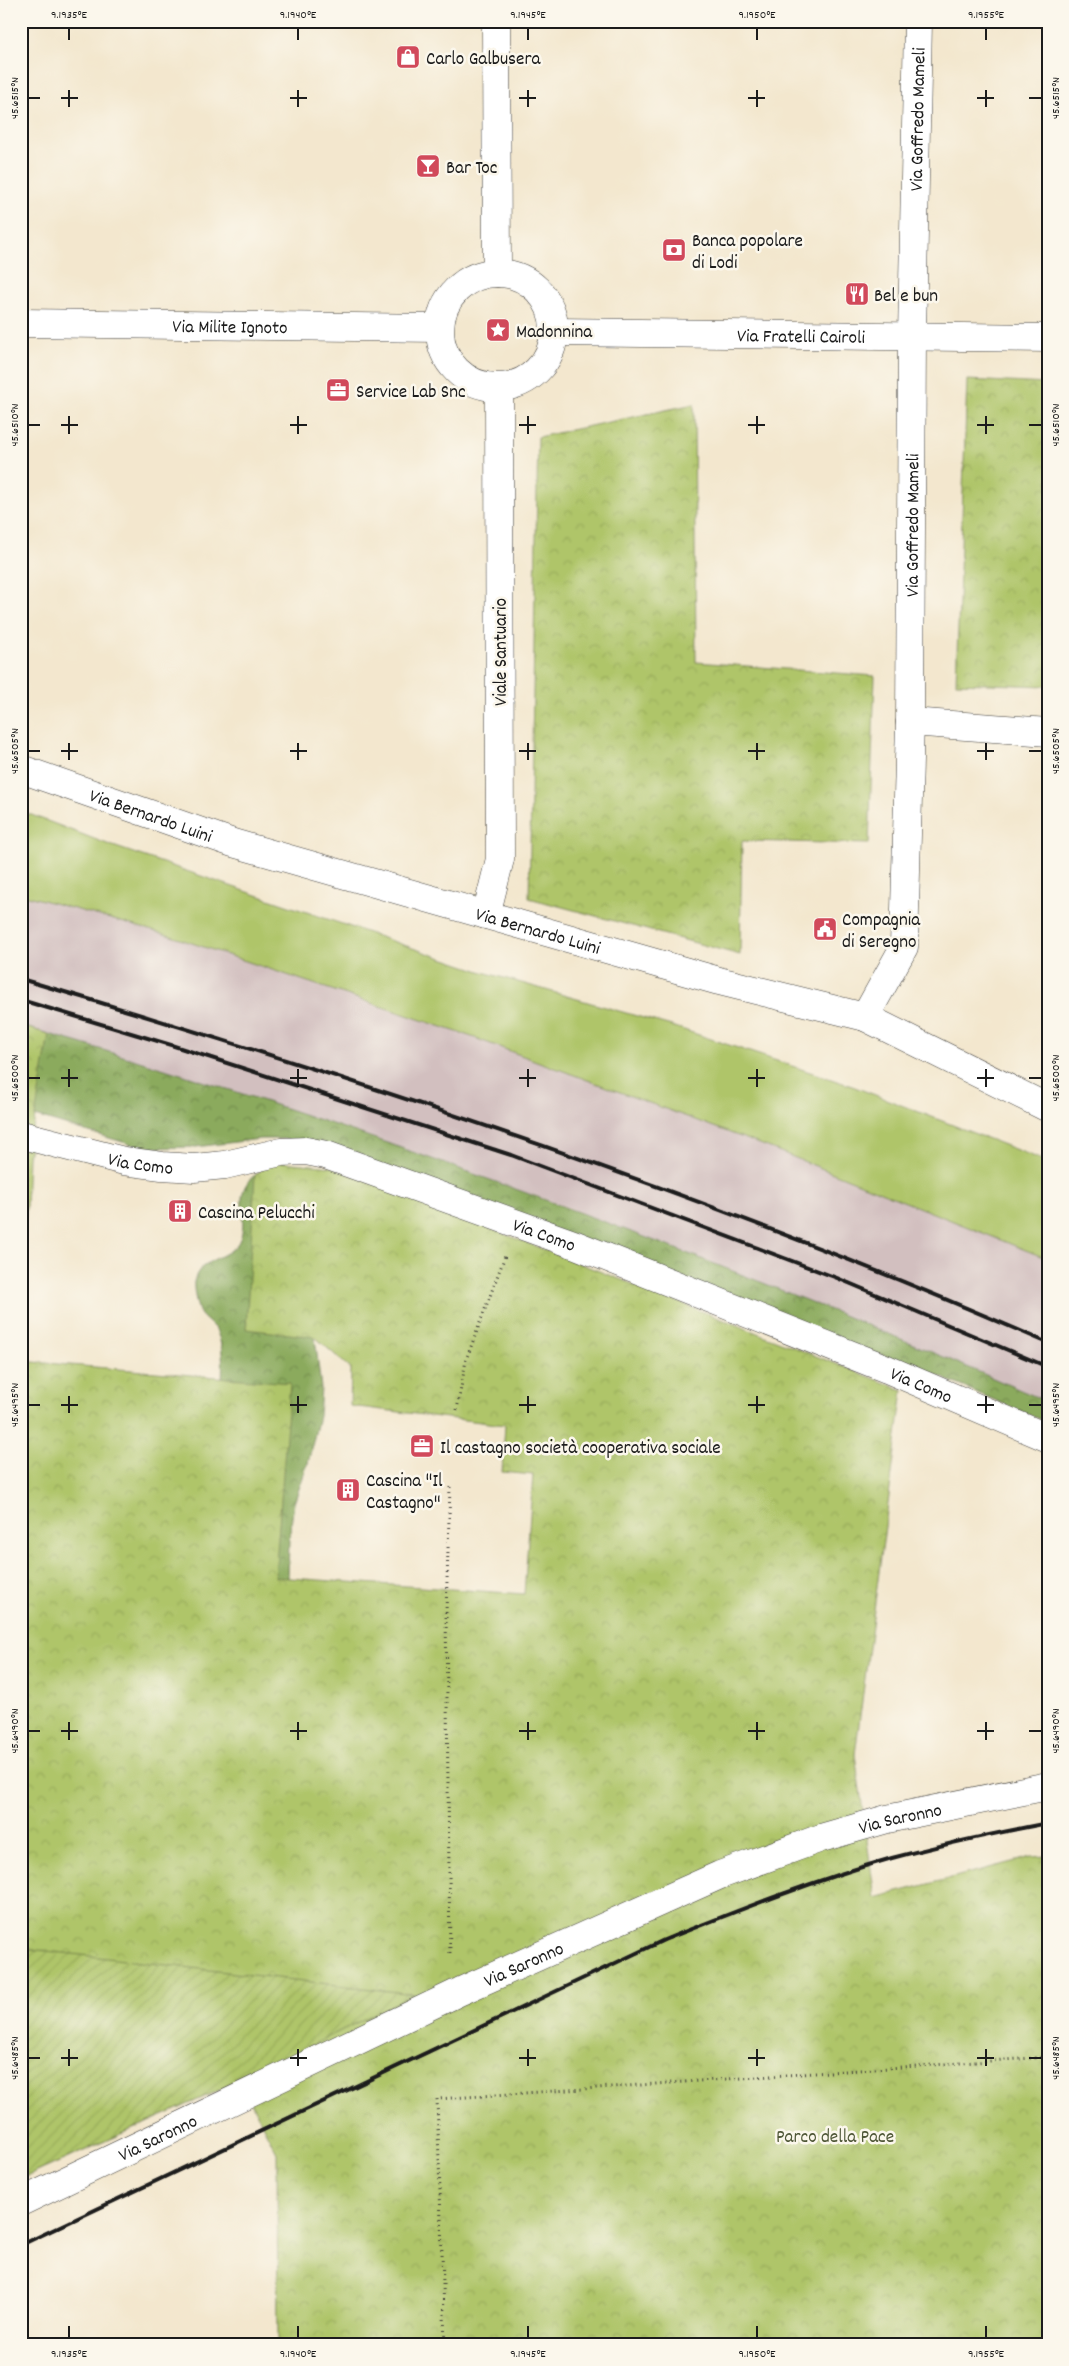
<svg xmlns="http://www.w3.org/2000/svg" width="1069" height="2366" font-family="Dekko,sans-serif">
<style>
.industrial{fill:#d2bfbf}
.grass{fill:#afc569;stroke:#667042}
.forest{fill:url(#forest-crowns);stroke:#54633c}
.park{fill:url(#park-crowns);stroke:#667042}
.garden{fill:url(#garden-furrows);stroke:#667042}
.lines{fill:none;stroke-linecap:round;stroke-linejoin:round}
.minor-casing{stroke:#3c3a37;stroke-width:29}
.path{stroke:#3c3a37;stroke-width:3;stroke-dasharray:1 4;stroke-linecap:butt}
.minor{stroke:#fff;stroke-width:28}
.rail{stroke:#1c1c1c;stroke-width:4}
.ticks{fill:none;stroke:#1c1c1c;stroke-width:2}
.labels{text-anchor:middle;stroke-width:5;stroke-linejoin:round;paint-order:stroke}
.poi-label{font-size:19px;fill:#1c1c1c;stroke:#fbf7ec;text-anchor:start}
.street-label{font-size:19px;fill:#1c1c1c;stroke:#fbf7ec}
.park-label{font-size:19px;fill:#4f5737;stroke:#fbf7ec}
.neatline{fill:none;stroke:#1c1c1c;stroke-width:2}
.ticks-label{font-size:12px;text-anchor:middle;fill:#1c1c1c}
</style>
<defs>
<pattern id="forest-crowns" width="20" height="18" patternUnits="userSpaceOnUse" patternTransform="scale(1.25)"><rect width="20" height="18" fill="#8baa5d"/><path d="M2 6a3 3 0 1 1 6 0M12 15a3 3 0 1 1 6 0" fill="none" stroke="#718a4c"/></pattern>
<pattern id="park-crowns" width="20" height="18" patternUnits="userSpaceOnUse" patternTransform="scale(1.25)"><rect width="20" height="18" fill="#afc569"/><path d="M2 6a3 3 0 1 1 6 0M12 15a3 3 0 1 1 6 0" fill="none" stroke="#96a95a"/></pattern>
<pattern id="garden-furrows" width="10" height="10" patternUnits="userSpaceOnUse" patternTransform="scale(1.25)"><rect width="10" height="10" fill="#afc569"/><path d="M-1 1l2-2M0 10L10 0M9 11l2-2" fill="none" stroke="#96a95a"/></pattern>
</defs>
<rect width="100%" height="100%" fill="#fbf7ec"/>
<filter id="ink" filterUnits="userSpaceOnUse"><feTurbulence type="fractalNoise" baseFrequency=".02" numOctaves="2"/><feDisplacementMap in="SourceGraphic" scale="10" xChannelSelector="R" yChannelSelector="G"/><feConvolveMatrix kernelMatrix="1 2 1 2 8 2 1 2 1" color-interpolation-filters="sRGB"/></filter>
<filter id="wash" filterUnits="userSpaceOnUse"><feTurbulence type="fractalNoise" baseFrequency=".0096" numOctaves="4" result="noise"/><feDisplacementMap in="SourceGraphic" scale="20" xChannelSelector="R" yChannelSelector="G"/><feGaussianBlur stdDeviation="1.12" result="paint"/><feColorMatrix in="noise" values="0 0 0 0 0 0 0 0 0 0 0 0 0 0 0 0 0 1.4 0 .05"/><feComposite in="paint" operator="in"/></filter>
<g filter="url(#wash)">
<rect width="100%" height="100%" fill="#f3e7ce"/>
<polygon class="industrial" points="21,894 171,936 472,1037 773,1149 1048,1259 1048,1402 748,1277 567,1207 340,1126 21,1026"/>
<polygon class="grass" points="21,811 110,845 483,972 675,1027 852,1086 1048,1162 1048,1259 773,1149 472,1037 171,936 21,894"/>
<g class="forest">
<path d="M 21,1026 C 169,1068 316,1117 460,1169 C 659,1240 855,1317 1048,1402 L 1048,1423 L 936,1375 L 284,1139 L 260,1139 L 196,1147 L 143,1148 L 21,1112 Z"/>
<path d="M 255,1175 L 315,1337 L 321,1388 L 319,1416 L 308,1463 L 294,1503 L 289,1540 L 288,1578 L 293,1697 L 222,1378 C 223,1363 223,1346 217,1332 C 214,1326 206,1321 201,1315 C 197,1310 193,1289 194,1282 C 199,1256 232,1260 240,1239 C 249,1217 231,1193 255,1175 Z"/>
</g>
<g class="park">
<polygon points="967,380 1048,384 1048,686 956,683"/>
<polygon points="694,404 696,662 875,676 869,844 742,841 740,955 529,898 538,437"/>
<polygon points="21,1026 49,1034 28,1158 21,1339"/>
<polygon points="282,1162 333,1167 903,1390 855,1754 875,1898 1031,1857 1048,1856 1048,2345 278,2345 277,2153 240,2081 21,2179 21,1361 290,1383 275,1577 524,1594 533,1475 502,1472 505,1425 350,1406 351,1369 315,1337 246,1329 255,1175 265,1167"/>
</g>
<polygon class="garden" points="21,1948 414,1994 240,2081 21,2179"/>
</g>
<g filter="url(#ink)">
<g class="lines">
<defs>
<g id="minor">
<polyline points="496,21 497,273"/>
<circle cx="497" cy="330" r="57"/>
<path id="s1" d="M 21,323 L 439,328"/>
<path id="s2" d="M 555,332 L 1048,338"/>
<polyline points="910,722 1048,732"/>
<path id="s3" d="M 21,769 L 233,843 L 719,981 L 865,1017 L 1048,1108"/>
<polyline points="486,915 500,859 499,388"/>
<path id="s4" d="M 865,1017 L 904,947 L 910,722 L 912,337 L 918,21"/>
<path id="s5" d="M 22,1135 L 124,1161 L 162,1166 L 194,1168 L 225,1165 L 281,1152 L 306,1151 L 326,1155 L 576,1245 L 887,1369 L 1048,1438"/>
<path id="s6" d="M 21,2202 L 461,1991 L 720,1875 L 821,1838 L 887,1819 L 1048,1786"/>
</g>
</defs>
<use href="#minor" class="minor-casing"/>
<g class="path">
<polyline points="457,1410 466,1360 505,1256"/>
<polyline points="450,1487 446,1612 450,1957"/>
<polyline points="445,2345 437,2099 1048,2057"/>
</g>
<use href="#minor" class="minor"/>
<g class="rail">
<path d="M 21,979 C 370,1082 715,1197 1048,1343"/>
<polyline points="21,1000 171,1045 511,1155 837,1278 1048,1367"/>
<path d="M 21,2245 L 664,1940 C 739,1910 815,1880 892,1858 C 944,1844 996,1833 1048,1823"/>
</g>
</g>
</g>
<path class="ticks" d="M 69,28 L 69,40M 298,28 L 298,40M 528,28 L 528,40M 757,28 L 757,40M 986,28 L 986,40M 69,90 L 69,107M 298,90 L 298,107M 528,90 L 528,107M 757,90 L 757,107M 986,90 L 986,107M 28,98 L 40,98M 61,98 L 78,98M 290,98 L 307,98M 519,98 L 536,98M 748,98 L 765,98M 977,98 L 994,98M 1029,98 L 1042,98M 69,416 L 69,434M 298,416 L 298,434M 528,416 L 528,434M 757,416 L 757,434M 986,416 L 986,434M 28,425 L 40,425M 61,425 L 78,425M 290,425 L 307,425M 519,425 L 536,425M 748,425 L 765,425M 977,425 L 994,425M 1029,425 L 1042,425M 69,743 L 69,760M 298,743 L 298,760M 528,743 L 528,760M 757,743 L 757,760M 986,743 L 986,760M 28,751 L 40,751M 61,751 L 78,751M 290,751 L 307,751M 519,751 L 536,751M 748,751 L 765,751M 977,751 L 994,751M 1029,751 L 1042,751M 69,1069 L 69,1087M 298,1069 L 298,1087M 528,1069 L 528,1087M 757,1069 L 757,1087M 986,1069 L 986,1087M 28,1078 L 40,1078M 61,1078 L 78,1078M 290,1078 L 307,1078M 519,1078 L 536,1078M 748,1078 L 765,1078M 977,1078 L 994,1078M 1029,1078 L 1042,1078M 69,1396 L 69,1413M 298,1396 L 298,1413M 528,1396 L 528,1413M 757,1396 L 757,1413M 986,1396 L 986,1413M 28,1405 L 40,1405M 61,1405 L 78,1405M 290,1405 L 307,1405M 519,1405 L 536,1405M 748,1405 L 765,1405M 977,1405 L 994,1405M 1029,1405 L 1042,1405M 69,1722 L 69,1740M 298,1722 L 298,1740M 528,1722 L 528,1740M 757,1722 L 757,1740M 986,1722 L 986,1740M 28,1731 L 40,1731M 61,1731 L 78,1731M 290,1731 L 307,1731M 519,1731 L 536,1731M 748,1731 L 765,1731M 977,1731 L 994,1731M 1029,1731 L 1042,1731M 69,2049 L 69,2066M 298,2049 L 298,2066M 528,2049 L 528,2066M 757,2049 L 757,2066M 986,2049 L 986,2066M 28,2058 L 40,2058M 61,2058 L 78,2058M 290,2058 L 307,2058M 519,2058 L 536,2058M 748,2058 L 765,2058M 977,2058 L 994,2058M 1029,2058 L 1042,2058M 69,2326 L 69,2338M 298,2326 L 298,2338M 528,2326 L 528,2338M 757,2326 L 757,2338M 986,2326 L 986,2338"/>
<defs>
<symbol id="shop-square" viewBox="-11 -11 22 22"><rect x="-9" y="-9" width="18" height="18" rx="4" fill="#d1495b" stroke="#fbf7ec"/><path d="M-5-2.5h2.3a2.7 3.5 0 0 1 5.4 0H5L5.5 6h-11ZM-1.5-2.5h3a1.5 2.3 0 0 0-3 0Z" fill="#fff"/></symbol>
<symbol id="bar-square" viewBox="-11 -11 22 22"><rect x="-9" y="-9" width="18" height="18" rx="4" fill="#d1495b" stroke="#fbf7ec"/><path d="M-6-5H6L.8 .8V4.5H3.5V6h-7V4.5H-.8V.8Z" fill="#fff"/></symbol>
<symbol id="bank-square" viewBox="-11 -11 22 22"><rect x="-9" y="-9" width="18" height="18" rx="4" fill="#d1495b" stroke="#fbf7ec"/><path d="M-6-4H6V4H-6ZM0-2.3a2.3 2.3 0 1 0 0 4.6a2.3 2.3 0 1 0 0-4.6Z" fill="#fff"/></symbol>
<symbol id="restaurant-square" viewBox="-11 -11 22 22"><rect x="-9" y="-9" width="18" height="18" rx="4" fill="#d1495b" stroke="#fbf7ec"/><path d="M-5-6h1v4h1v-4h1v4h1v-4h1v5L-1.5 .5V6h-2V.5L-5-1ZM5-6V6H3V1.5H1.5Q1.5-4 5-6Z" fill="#fff"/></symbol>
<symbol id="sight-square" viewBox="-11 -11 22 22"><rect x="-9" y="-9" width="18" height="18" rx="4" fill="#d1495b" stroke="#fbf7ec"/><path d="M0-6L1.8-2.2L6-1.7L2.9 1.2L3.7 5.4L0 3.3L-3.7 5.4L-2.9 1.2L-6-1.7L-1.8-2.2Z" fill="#fff"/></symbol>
<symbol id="office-square" viewBox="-11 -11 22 22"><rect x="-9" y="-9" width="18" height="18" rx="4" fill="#d1495b" stroke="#fbf7ec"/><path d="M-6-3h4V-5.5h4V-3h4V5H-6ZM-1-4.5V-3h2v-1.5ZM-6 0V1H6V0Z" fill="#fff"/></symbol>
<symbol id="civic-square" viewBox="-11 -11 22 22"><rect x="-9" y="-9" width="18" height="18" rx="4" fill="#d1495b" stroke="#fbf7ec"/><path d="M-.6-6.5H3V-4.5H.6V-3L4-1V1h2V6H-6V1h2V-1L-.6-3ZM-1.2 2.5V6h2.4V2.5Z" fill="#fff"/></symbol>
<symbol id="building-square" viewBox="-11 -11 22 22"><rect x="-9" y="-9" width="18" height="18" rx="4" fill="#d1495b" stroke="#fbf7ec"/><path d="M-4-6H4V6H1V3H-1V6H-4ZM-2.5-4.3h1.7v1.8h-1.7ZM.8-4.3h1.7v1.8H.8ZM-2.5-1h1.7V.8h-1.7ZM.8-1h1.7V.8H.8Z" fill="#fff"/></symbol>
</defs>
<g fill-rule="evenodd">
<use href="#shop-square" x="394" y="43" width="28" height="28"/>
<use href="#bar-square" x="414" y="152" width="28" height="28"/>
<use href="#bank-square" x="660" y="236" width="28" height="28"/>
<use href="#restaurant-square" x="843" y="280" width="28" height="28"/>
<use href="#sight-square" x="484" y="316" width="28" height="28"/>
<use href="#office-square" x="324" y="376" width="28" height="28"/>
<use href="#civic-square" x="811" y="915" width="28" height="28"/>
<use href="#building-square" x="166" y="1197" width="28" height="28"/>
<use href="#office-square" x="408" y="1432" width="28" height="28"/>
<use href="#building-square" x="334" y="1476" width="28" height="28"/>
</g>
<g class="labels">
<g class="poi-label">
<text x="426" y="64">Carlo Galbusera</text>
<text x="446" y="173">Bar Toc</text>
<text x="692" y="246">Banca popolare<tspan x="692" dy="22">di Lodi</tspan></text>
<text x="874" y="301">Bel e bun</text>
<text x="516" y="337">Madonnina</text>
<text x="356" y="397">Service Lab Snc</text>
<text x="842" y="925">Compagnia<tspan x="842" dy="22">di Seregno</tspan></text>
<text x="198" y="1218">Cascina Pelucchi</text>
<text x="440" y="1453">Il castagno società cooperativa sociale</text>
<text x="366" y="1486">Cascina "Il<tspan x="366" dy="22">Castagno"</tspan></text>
</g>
<g class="street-label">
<text dy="7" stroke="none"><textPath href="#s4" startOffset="908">Via Goffredo Mameli</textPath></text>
<text dy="7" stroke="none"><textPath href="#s1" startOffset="209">Via Milite Ignoto</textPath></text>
<text dy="7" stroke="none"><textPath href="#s2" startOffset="246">Via Fratelli Cairoli</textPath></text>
<text dy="7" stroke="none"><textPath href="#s4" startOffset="502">Via Goffredo Mameli</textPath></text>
<text transform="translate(499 652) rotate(-90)" y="7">Viale Santuario</text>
<text dy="7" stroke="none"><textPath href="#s3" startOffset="138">Via Bernardo Luini</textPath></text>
<text dy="7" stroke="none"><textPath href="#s3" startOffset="542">Via Bernardo Luini</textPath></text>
<text dy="7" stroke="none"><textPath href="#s5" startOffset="122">Via Como</textPath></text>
<text dy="7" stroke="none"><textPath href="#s5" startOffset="542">Via Como</textPath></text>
<text dy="7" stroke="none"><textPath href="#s5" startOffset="948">Via Como</textPath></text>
<text dy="7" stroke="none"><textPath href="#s6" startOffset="961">Via Saronno</textPath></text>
<text dy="7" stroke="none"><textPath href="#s6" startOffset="556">Via Saronno</textPath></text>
<text dy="7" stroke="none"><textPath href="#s6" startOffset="151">Via Saronno</textPath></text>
</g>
<g class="park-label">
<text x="835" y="2142">Parco della Pace</text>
</g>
</g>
<rect width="1069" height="2366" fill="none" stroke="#fbf7ec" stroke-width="55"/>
<rect x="28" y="28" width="1014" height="2310" class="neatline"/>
<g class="ticks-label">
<text x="69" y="18">9.1935°E</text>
<text x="298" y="18">9.1940°E</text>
<text x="528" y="18">9.1945°E</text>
<text x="757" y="18">9.1950°E</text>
<text x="986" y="18">9.1955°E</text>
<text transform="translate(14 98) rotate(-90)" y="4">45.6515°N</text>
<text transform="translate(1055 98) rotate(-90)" y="4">45.6515°N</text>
<text transform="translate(14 425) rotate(-90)" y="4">45.6510°N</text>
<text transform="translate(1055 425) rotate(-90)" y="4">45.6510°N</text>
<text transform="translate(14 751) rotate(-90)" y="4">45.6505°N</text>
<text transform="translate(1055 751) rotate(-90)" y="4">45.6505°N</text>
<text transform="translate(14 1078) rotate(-90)" y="4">45.6500°N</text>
<text transform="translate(1055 1078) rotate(-90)" y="4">45.6500°N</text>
<text transform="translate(14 1405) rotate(-90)" y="4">45.6495°N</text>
<text transform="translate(1055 1405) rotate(-90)" y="4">45.6495°N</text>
<text transform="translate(14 1731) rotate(-90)" y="4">45.6490°N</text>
<text transform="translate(1055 1731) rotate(-90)" y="4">45.6490°N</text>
<text transform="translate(14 2058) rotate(-90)" y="4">45.6485°N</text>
<text transform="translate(1055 2058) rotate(-90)" y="4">45.6485°N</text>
<text x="69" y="2357">9.1935°E</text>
<text x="298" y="2357">9.1940°E</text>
<text x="528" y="2357">9.1945°E</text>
<text x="757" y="2357">9.1950°E</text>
<text x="986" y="2357">9.1955°E</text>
</g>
</svg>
